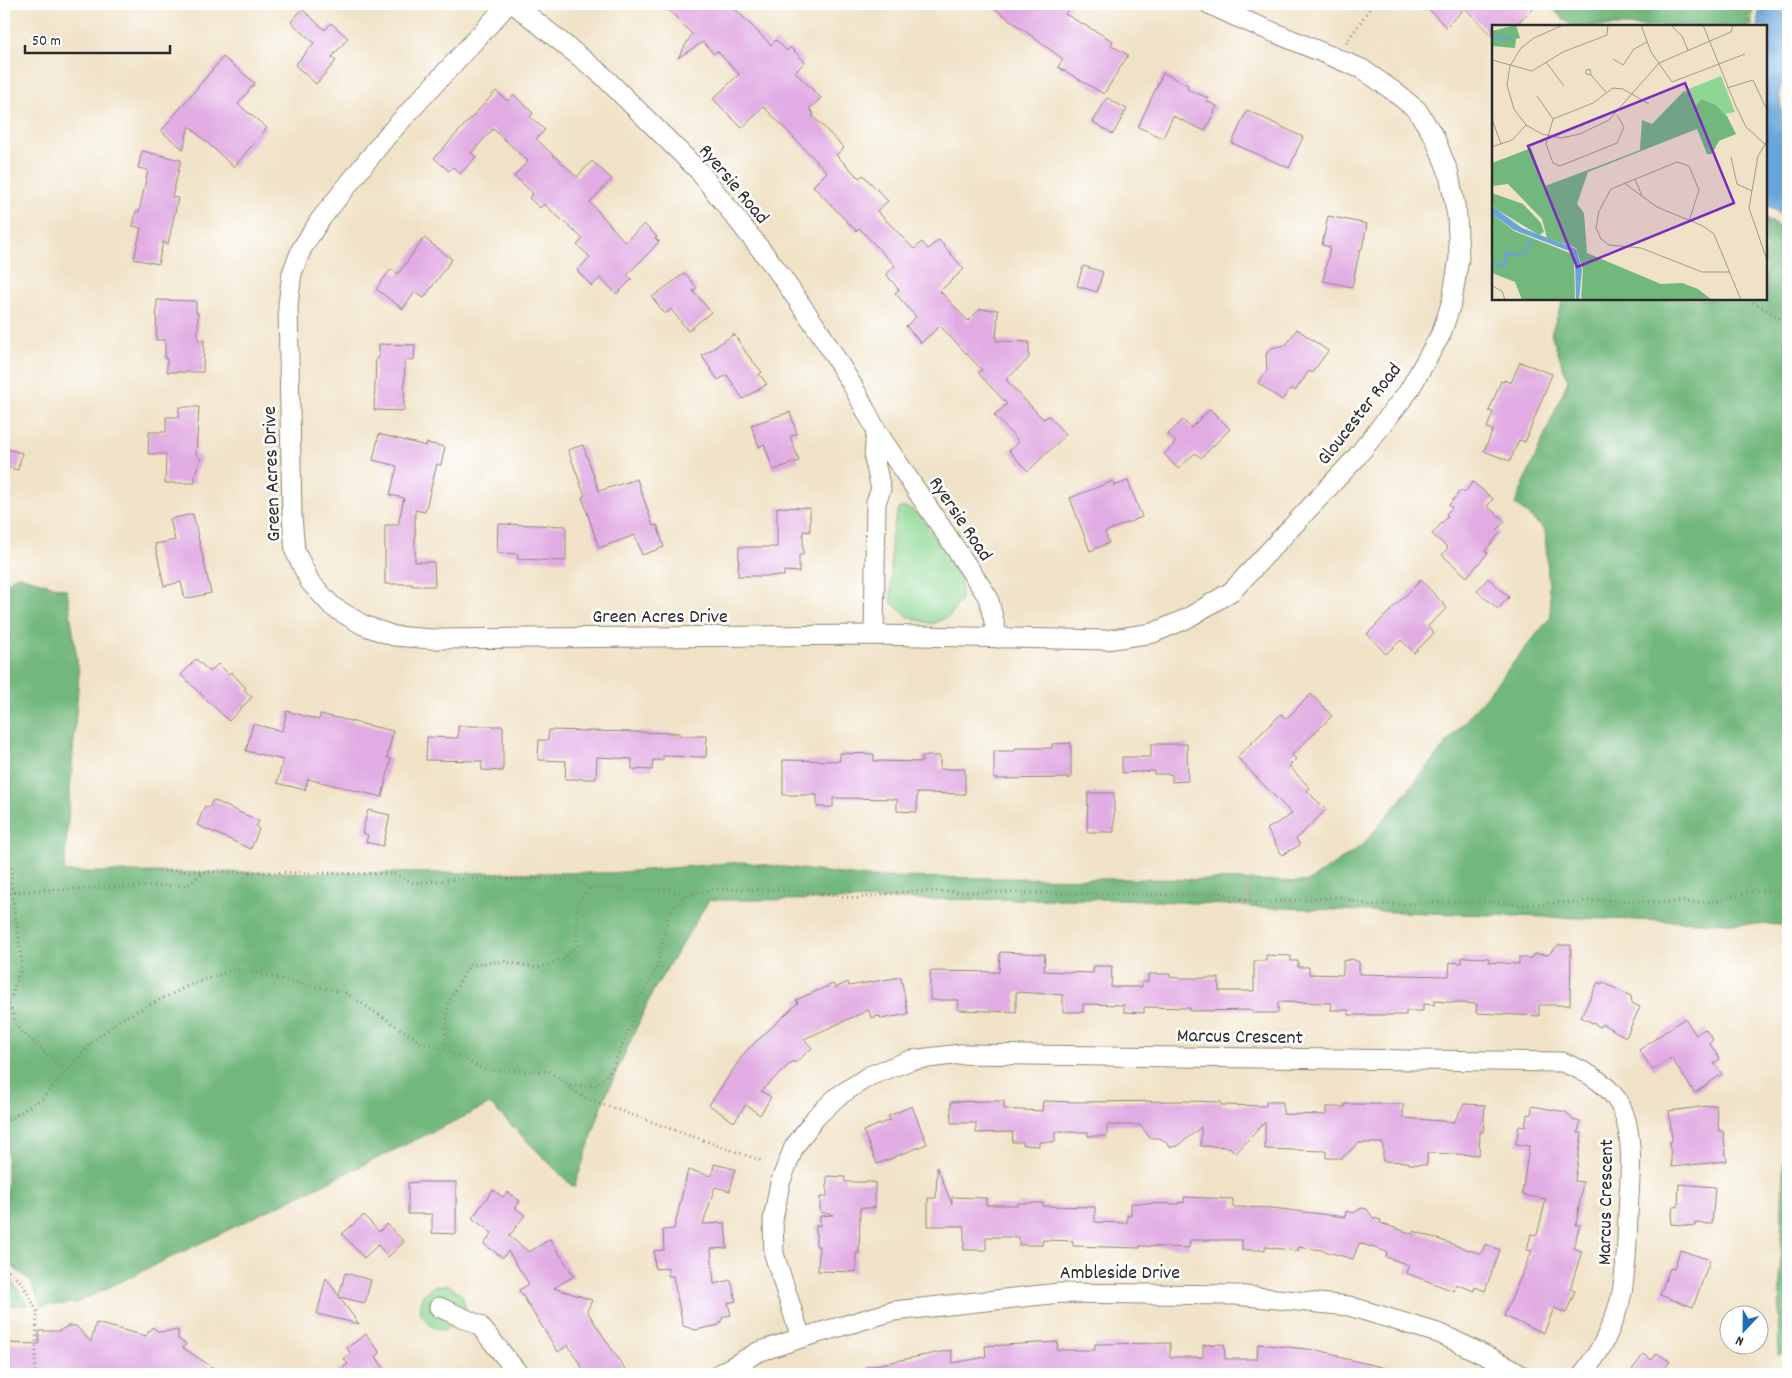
<svg xmlns="http://www.w3.org/2000/svg" width="1792" height="1378" font-family="Dekko,sans-serif">
<style>
.green{fill:#8ed793;stroke:#5c815f}
.forest{fill:#72b87d;stroke:#4e7254}
.water{fill:#68a5d9;stroke:#4a6882}
.building{fill:#e1ace3}
.lines{fill:none;stroke-linecap:round;stroke-linejoin:round}
.street-casing{stroke:#8e8678;stroke-width:21}
.path{stroke:#8e8678;stroke-width:3;stroke-dasharray:1 4;stroke-linecap:butt}
.street{stroke:#fff;stroke-width:19}
.labels{text-anchor:middle;stroke-width:5;stroke-linejoin:round;paint-order:stroke}
.street-label{font-size:20px;fill:#2b2b2b;stroke:#fff}
.inset-river{fill:none;stroke:#68a5d9;stroke-width:2.5}
.inset-road{fill:none;stroke:#a19988;stroke-width:1}
.view{fill:#7b2cbf;fill-opacity:0.15;stroke:#7b2cbf;stroke-width:2.5}
.inset-edge{fill:none;stroke:#2b2b2b;stroke-width:2.5}
</style>
<rect width="100%" height="100%" fill="#fff"/>
<filter id="ink" filterUnits="userSpaceOnUse"><feTurbulence type="fractalNoise" baseFrequency=".02" numOctaves="2"/><feDisplacementMap in="SourceGraphic" scale="10" xChannelSelector="R" yChannelSelector="G"/><feConvolveMatrix kernelMatrix="1 2 1 2 8 2 1 2 1" color-interpolation-filters="sRGB"/></filter>
<filter id="wash" filterUnits="userSpaceOnUse"><feTurbulence type="fractalNoise" baseFrequency=".0096" numOctaves="4" result="noise"/><feDisplacementMap in="SourceGraphic" scale="20" xChannelSelector="R" yChannelSelector="G"/><feGaussianBlur stdDeviation="1.12" result="paint"/><feColorMatrix in="noise" values="0 0 0 0 0 0 0 0 0 0 0 0 0 0 0 0 0 1.4 0 .05"/><feComposite in="paint" operator="in"/></filter>
<g filter="url(#wash)">
<rect width="100%" height="100%" fill="#f0e2c6"/>
<g class="green">
<polygon points="899,508 909,508 920,515 961,580 961,599 950,616 932,624 909,617 891,602 891,536"/>
<polygon points="4,1270 28,1305 4,1305"/>
<polygon points="448,1285 462,1295 466,1310 456,1325 443,1330 431,1326 420,1313 422,1296 434,1286"/>
</g>
<g class="forest">
<polygon points="1548,4 1752,4 1752,26 1571,26"/>
<polygon points="1766,218 1788,234 1788,925 1250,907 1248,880 1308,882 1363,845 1551,617 1545,530 1515,504 1568,381 1551,333 1564,299 1766,299"/>
<polygon points="16,575 67,590 79,674 64,872 610,873 742,862 867,877 1246,880 1248,906 1123,899 709,900 653,991 605,1097 574,1188 490,1104 76,1303 41,1306 30,1280 6,1262 8,1096 4,1098 4,587"/>
<polygon points="1788,986 1788,1351 1778,1355"/>
</g>
<polygon class="water" points="1759,4 1788,4 1788,68 1779,92 1788,167 1788,219 1766,204 1766,26 1758,26"/>
<g id="blocks">
<g class="building">
<polygon points="663,4 730,4 771,45 776,40 787,51 790,47 805,62 795,72 821,98 809,109 814,114 812,115 844,148 836,155 859,178 863,175 888,201 877,211 914,249 922,242 928,249 939,240 964,269 940,291 968,321 980,309 998,310 996,341 1029,342 1029,358 1006,380 1043,419 1049,416 1066,435 1028,471 1009,451 1019,442 994,415 1007,404 978,373 982,370 940,326 921,343 906,326 916,317 895,293 899,290 886,274 895,266 859,228 856,231 813,186 827,172 764,107 742,128 713,99 739,74 717,51 714,54 703,42 678,58 692,34"/>
<polygon points="988,4 1072,4 1065,14 1113,41 1111,45 1128,55 1104,94 1058,67 1063,59"/>
<polygon points="1424,4 1538,4 1514,26 1493,26 1493,37 1465,8 1446,27"/>
<polygon points="302,9 325,30 331,23 348,38 332,57 336,61 316,84 295,65 314,43 291,22"/>
<polygon points="223,57 255,83 238,104 267,128 234,167 189,126 183,149 161,131"/>
<polygon points="1163,73 1188,85 1187,89 1208,98 1206,101 1217,106 1205,131 1173,116 1163,138 1138,127"/>
<polygon points="496,91 508,101 514,95 533,113 530,117 545,130 536,139 577,177 592,161 612,179 590,202 625,242 644,224 657,237 655,238 659,242 627,275 632,279 617,294 600,278 592,286 577,271 590,257 577,245 583,239 544,204 540,208 529,198 533,193 514,176 528,161 493,129 471,153 476,157 460,174 453,167 449,171 434,158"/>
<polygon points="1107,98 1127,109 1113,134 1093,122"/>
<polygon points="1247,110 1303,137 1289,168 1232,143"/>
<polygon points="142,151 181,160 172,197 178,198 168,244 163,242 158,264 134,259 141,228 133,226 136,211 139,212 148,170 138,168"/>
<polygon points="1328,216 1367,224 1362,249 1360,249 1352,287 1323,281 1330,247 1322,245"/>
<polygon points="424,238 452,259 424,298 415,292 403,309 376,289 391,269 398,274"/>
<polygon points="1083,266 1103,272 1097,292 1077,286"/>
<polygon points="685,273 697,288 693,291 711,312 688,331 671,309 665,314 652,297"/>
<polygon points="157,300 196,301 196,313 198,313 198,340 204,340 203,372 167,372 167,359 165,359 165,340 156,340"/>
<polygon points="1297,329 1328,351 1312,373 1309,371 1295,391 1291,388 1282,400 1258,383 1267,370 1266,354 1271,348 1286,345"/>
<polygon points="734,334 747,354 762,372 759,374 767,384 743,399 727,375 718,380 702,356"/>
<polygon points="379,344 415,345 414,360 405,360 404,411 374,410 376,358 379,358"/>
<polygon points="1520,362 1552,374 1525,442 1519,440 1510,461 1484,451 1493,430 1487,428 1493,412 1489,411 1501,381 1504,382 1504,380 1511,383"/>
<polygon points="179,407 199,407 196,454 201,459 195,473 195,483 165,483 166,454 148,454 149,432 166,432 166,417 179,417"/>
<polygon points="1210,409 1230,429 1201,458 1195,453 1178,469 1164,454 1176,442 1168,434 1183,420 1191,428"/>
<polygon points="790,412 797,434 790,436 799,461 773,470 764,444 759,447 751,425"/>
<polygon points="379,434 426,446 427,443 445,447 441,465 437,464 425,512 415,510 415,562 434,562 435,586 412,586 412,584 385,584 385,525 398,525 404,498 390,495 397,466 373,460"/>
<polygon points="583,445 599,491 637,479 653,526 657,525 664,547 642,555 635,535 599,548 582,497 585,496 568,450"/>
<polygon points="4,448 22,453 18,470 4,466"/>
<polygon points="1113,481 1114,486 1128,481 1142,517 1105,532 1109,543 1090,551 1070,498"/>
<polygon points="1473,482 1493,499 1487,506 1505,521 1497,530 1500,533 1485,551 1488,553 1467,577 1442,555 1448,548 1432,534 1448,516 1446,514 1452,508 1449,505 1461,490 1464,493"/>
<polygon points="777,507 810,508 810,532 803,531 803,555 799,555 799,572 784,571 784,576 738,576 739,547 777,547"/>
<polygon points="193,514 211,593 185,599 181,582 164,586 155,544 175,540 170,519"/>
<polygon points="498,524 566,526 566,561 517,559 518,554 497,553"/>
<polygon points="1488,578 1509,597 1498,609 1477,591"/>
<polygon points="1421,580 1447,608 1428,626 1434,633 1414,653 1401,640 1386,654 1367,634"/>
<polygon points="196,659 210,672 218,664 229,674 231,672 246,688 244,690 252,697 229,721 181,675"/>
<polygon points="1311,694 1332,716 1292,755 1296,759 1289,766 1310,788 1307,791 1326,810 1296,839 1300,845 1282,855 1267,829 1292,814 1237,757 1281,714 1286,719"/>
<polygon points="287,711 319,720 320,714 393,731 387,758 391,759 382,797 308,779 305,790 277,783 283,760 246,751 253,724 282,731"/>
<polygon points="458,726 503,726 503,771 482,770 482,761 426,760 427,737 458,738"/>
<polygon points="549,730 679,733 679,736 707,736 706,757 663,756 663,760 653,760 652,770 632,769 632,759 597,757 596,779 565,779 566,761 538,760 539,740 548,740"/>
<polygon points="1071,743 1071,778 994,779 994,751 1015,751 1015,748 1052,748 1052,744"/>
<polygon points="1151,744 1187,744 1188,781 1172,782 1172,774 1154,774 1154,771 1122,773 1122,757 1151,757"/>
<polygon points="840,753 874,754 874,761 922,762 922,756 940,756 940,769 965,769 965,794 917,793 917,812 897,811 897,799 833,798 833,807 817,807 817,795 783,795 783,760 840,761"/>
<polygon points="1088,793 1114,793 1114,832 1087,832"/>
<polygon points="213,800 259,821 256,827 259,829 251,849 197,825 205,806 209,808"/>
<polygon points="368,810 390,815 383,846 366,842 368,835 362,833"/>
<polygon points="1558,945 1571,945 1570,1005 1539,1005 1539,1016 1476,1013 1477,1004 1434,1001 1434,1005 1423,1004 1423,1011 1406,1011 1406,1015 1349,1015 1349,1010 1331,1010 1332,1003 1278,1002 1278,1013 1253,1013 1253,1010 1190,1011 1190,1008 1144,1007 1144,1013 1124,1012 1124,1005 1083,1004 1083,1012 1063,1012 1063,995 1016,992 1016,1012 958,1010 959,1000 930,1000 930,971 999,972 1000,952 1045,954 1044,971 1093,973 1094,966 1112,966 1111,987 1142,987 1142,982 1148,982 1148,974 1170,974 1170,977 1179,978 1219,978 1219,991 1254,991 1254,961 1266,961 1266,955 1291,956 1291,961 1298,961 1298,967 1309,967 1309,974 1343,975 1343,961 1352,959 1359,962 1359,974 1449,976 1450,962 1462,963 1462,957 1489,958 1489,962 1519,964 1519,957 1531,958 1534,954 1548,955"/>
<polygon points="901,977 908,1014 881,1019 880,1016 871,1018 869,1010 804,1039 812,1048 795,1063 793,1061 761,1091 771,1097 760,1115 746,1105 734,1122 709,1105 745,1052 798,1003 796,1000 833,984 835,988 848,982 849,986"/>
<polygon points="1598,982 1601,984 1602,982 1631,996 1632,1003 1640,1007 1626,1037 1602,1024 1600,1027 1581,1017"/>
<polygon points="1685,1018 1696,1035 1705,1029 1713,1040 1709,1043 1720,1059 1714,1063 1722,1074 1695,1093 1671,1058 1653,1070 1639,1050"/>
<polygon points="982,1101 1004,1101 1004,1109 1042,1111 1043,1101 1075,1102 1188,1101 1221,1102 1221,1105 1266,1106 1266,1102 1283,1102 1283,1114 1326,1115 1326,1107 1345,1107 1345,1104 1403,1104 1403,1118 1454,1122 1464,1104 1485,1105 1483,1132 1480,1132 1479,1155 1427,1153 1427,1165 1409,1164 1409,1162 1383,1161 1383,1143 1359,1143 1342,1158 1326,1158 1326,1151 1265,1149 1265,1122 1236,1153 1229,1147 1201,1146 1201,1127 1178,1146 1171,1147 1160,1138 1150,1138 1140,1125 1107,1125 1107,1136 1088,1136 1088,1132 1055,1132 1055,1142 1039,1142 1039,1146 1023,1145 1023,1142 1012,1142 1013,1132 976,1133 976,1123 951,1123 951,1102"/>
<polygon points="1716,1105 1719,1131 1723,1131 1727,1161 1672,1167 1669,1142 1672,1141 1669,1111"/>
<polygon points="912,1106 927,1144 877,1164 863,1131 890,1120 888,1116"/>
<polygon points="1532,1106 1566,1112 1573,1120 1580,1122 1578,1133 1582,1133 1575,1181 1583,1182 1576,1225 1580,1225 1573,1248 1582,1251 1570,1289 1575,1291 1566,1313 1554,1308 1544,1333 1504,1316 1532,1251 1527,1250 1531,1234 1537,1235 1546,1199 1522,1195 1529,1146 1516,1144 1519,1126 1525,1127 1527,1114 1531,1115"/>
<polygon points="714,1164 735,1169 730,1191 715,1187 703,1224 725,1223 727,1248 711,1249 714,1284 731,1280 736,1301 728,1303 731,1315 723,1317 719,1325 696,1330 683,1326 673,1276 668,1276 668,1268 655,1269 654,1251 664,1250 663,1230 674,1229 688,1170 712,1176"/>
<polygon points="937,1167 952,1204 952,1197 986,1198 986,1205 1018,1205 1018,1203 1043,1203 1043,1206 1095,1207 1095,1222 1127,1223 1127,1215 1131,1216 1131,1203 1179,1204 1179,1202 1184,1203 1184,1197 1233,1199 1233,1207 1272,1208 1345,1217 1346,1211 1353,1213 1362,1208 1367,1209 1373,1218 1381,1220 1380,1223 1413,1234 1414,1231 1481,1254 1485,1244 1500,1250 1485,1291 1475,1287 1474,1291 1456,1284 1454,1291 1406,1273 1409,1265 1386,1257 1387,1252 1359,1243 1353,1259 1321,1250 1298,1247 1298,1251 1265,1247 1265,1250 1242,1250 1242,1240 1190,1240 1189,1248 1140,1246 1140,1248 1073,1246 1073,1241 1043,1240 1042,1245 1019,1245 1019,1237 986,1237 986,1250 964,1250 964,1226 928,1226 928,1198 936,1198"/>
<polygon points="827,1176 845,1177 845,1182 875,1182 875,1208 860,1208 859,1253 856,1253 856,1272 818,1271 819,1246 816,1246 816,1225 820,1226 820,1216 833,1215 820,1212 820,1197 827,1197"/>
<polygon points="417,1182 456,1182 456,1234 432,1233 432,1214 408,1214 408,1183"/>
<polygon points="1679,1184 1715,1187 1712,1224 1695,1223 1695,1226 1671,1224 1673,1206 1678,1207"/>
<polygon points="493,1190 503,1197 507,1192 520,1201 515,1208 525,1215 509,1236 529,1252 550,1239 574,1276 554,1288 592,1300 587,1311 628,1374 586,1374 568,1345 558,1352 519,1290 529,1284 508,1251 503,1258 484,1244 492,1233 472,1218"/>
<polygon points="364,1215 379,1232 387,1224 404,1242 388,1257 378,1245 364,1258 342,1234"/>
<polygon points="1680,1250 1710,1260 1693,1307 1660,1295 1670,1268 1674,1269"/>
<polygon points="345,1273 371,1280 365,1303 339,1297 359,1324 317,1314 326,1278 339,1296"/>
<polygon points="96,1323 146,1336 152,1327 159,1332 178,1330 178,1339 186,1344 183,1348 223,1374 4,1374 4,1343 39,1344 39,1331 59,1331 68,1326 76,1326 91,1342"/>
<polygon points="366,1334 380,1353 376,1357 388,1374 333,1374 348,1364 344,1359 351,1354 347,1348"/>
<polygon points="1058,1342 1057,1350 1095,1350 1095,1344 1170,1343 1170,1357 1203,1357 1203,1345 1224,1344 1225,1359 1257,1359 1258,1344 1317,1350 1338,1355 1338,1357 1386,1368 1385,1374 1157,1374 1157,1371 1123,1372 1123,1374 867,1374 866,1367 951,1350 953,1363 986,1357 985,1346"/>
<polygon points="1657,1353 1670,1362 1664,1369 1672,1374 1629,1374 1644,1354 1652,1360"/>
</g>
</g>
</g>
<g filter="url(#ink)">
<use href="#blocks" fill-opacity="0" stroke="#8e8678" stroke-width="1"/>
<g class="lines">
<defs>
<g id="street">
<polyline points="508,4 386,137 320,220 302,248 292,273 288,305 292,516 295,551 310,582 333,607 363,625 394,636 432,639 874,635 1106,640 1153,633 1186,619 1232,591 1355,459 1408,392 1441,334 1452,301 1459,258 1457,216 1449,174 1435,138 1417,110 1392,90 1362,69 1232,15 1209,4"/>
<polyline points="514,4 601,74 698,170 777,270 821,334 854,388 876,430 988,597 998,638"/>
<polyline points="874,635 876,502 881,489 874,458 876,430"/>
<polyline points="439,1307 479,1325 519,1374"/>
<path d="M 801,1338 L 774,1254 L 773,1220 L 780,1183 L 794,1147 L 816,1117 L 837,1097 L 869,1076 L 911,1060 L 961,1054 L 1562,1062 C 1588,1072 1614,1086 1624,1114 C 1635,1146 1629,1183 1628,1216 C 1627,1236 1627,1257 1624,1277 C 1623,1294 1617,1313 1610,1328 C 1604,1345 1593,1360 1583,1374"/>
<polyline points="719,1374 758,1352 801,1338 894,1311 1060,1293 1236,1295 1349,1306 1441,1334 1509,1367 1520,1374"/>
</g>
</defs>
<use href="#street" class="street-casing"/>
<g class="path">
<polyline points="1747,4 1747,26"/>
<polyline points="1346,43 1373,4"/>
<polyline points="1749,299 1788,324"/>
<polyline points="4,854 11,868 12,893 22,964 9,1004 17,1027 66,1071"/>
<polyline points="159,871 394,874 414,883 460,879 578,880 590,888 671,890 684,896 716,889 783,890 857,898 911,891 1193,895 1219,892 1257,903 1340,897 1369,905 1481,901 1524,905 1604,900 1664,902 1713,902 1754,891 1788,891"/>
<polyline points="4,893 39,890 187,885 206,871"/>
<polyline points="445,1049 448,1003 469,965 503,961 537,968 563,959 577,945 577,903 590,888"/>
<polyline points="570,1086 597,1085 612,1069 631,1025 636,1003 656,970 668,916 684,896"/>
<polyline points="4,1123 43,1098 92,1042 121,1019 188,986 235,969 346,993 422,1043 445,1049 482,1069 502,1071 549,1071 584,1098 762,1161"/>
<polyline points="4,1268 22,1283 37,1311 35,1374"/>
</g>
<use href="#street" class="street"/>
</g>
</g>
<g class="labels">
<g class="street-label">
<text transform="translate(735 183) rotate(50)" y="7">Ryersie Road</text>
<text transform="translate(1358 413) rotate(-52)" y="7">Gloucester Road</text>
<text transform="translate(270 474) rotate(-92)" y="7">Green Acres Drive</text>
<text transform="translate(962 518) rotate(56)" y="7">Ryersie Road</text>
<text x="660" y="622">Green Acres Drive</text>
<text transform="translate(1240 1035) rotate(1)" y="7">Marcus Crescent</text>
<text transform="translate(1604 1202) rotate(-89)" y="7">Marcus Crescent</text>
<text x="1120" y="1278">Ambleside Drive</text>
</g>
</g>
<g transform="translate(1492 25)">
<rect width="275" height="275" fill="#f0e2c6"/>
<path d="M 229,51 L 243,87 L 233,89 L 224,80 L 209,74 L 203,82 L 194,65 Z" fill="#8ed793"/>
<path d="M 24,0 L 28,13 L 24,14 L 23,23 L 0,21 L 0,6 ZM 192,66 L 197,68 L 203,82 L 209,74 L 224,80 L 235,91 L 244,109 L 227,116 L 220,129 L 215,129 L 205,104 L 96,147 L 85,179 L 92,188 L 95,228 L 169,259 L 190,258 L 206,264 L 220,275 L 89,275 L 91,245 L 84,223 L 55,213 L 50,194 L 16,159 L 0,161 L 0,138 L 39,123 L 53,161 L 112,139 L 148,125 L 150,95 L 160,99 ZM 0,168 L 31,179 L 49,198 L 52,207 L 47,210 L 4,184 L 0,180 ZM 0,189 L 22,206 L 78,228 L 82,233 L 83,275 L 30,275 L 23,257 L 0,248 Z" fill="#72b87d"/>
<path d="M 0,181 L 30,203 L 84,224 L 90,245 L 87,275 L 84,275 L 83,233 L 80,227 L 22,205 L 0,189 Z" fill="#68a5d9"/>
<path class="inset-river" d="M 0,11 L 19,14M 0,238 L 13,241 L 14,227 L 18,230 L 34,228 L 34,221 L 41,215"/>
<path class="inset-road" d="M 71,0 L 42,13 L 29,23 L 18,41 L 15,60 L 22,84 L 34,100 L 50,109 L 69,113 L 88,109 L 117,95 L 167,38 L 239,7 L 241,0M 149,0 L 159,27 L 180,57 L 253,29M 179,0 L 190,11 L 196,25M 211,0 L 245,84M 121,34 L 131,40 L 142,24 L 155,17M 0,35 L 40,46 L 71,27 L 115,10 L 116,0M 54,37 L 72,61M 99,50 L 94,49 L 94,45 L 98,44 L 99,50 L 114,67M 235,63 L 261,55 L 275,85M 45,71 L 61,94M 245,83 L 254,102 L 275,121M 125,90 L 132,102 L 125,118 L 68,141 L 61,138 L 54,119 L 61,94 L 101,78 L 121,63 L 131,64 L 157,79M 0,94 L 9,119M 275,116 L 266,131 L 257,183 L 275,235M 0,122 L 20,115 L 34,100M 239,132 L 245,159 L 260,166M 143,154 L 150,171M 132,158 L 165,182 L 211,201 L 222,209 L 249,275M 197,196 L 207,165 L 197,141 L 185,137 L 119,164 L 107,186 L 104,203 L 109,214 L 117,220 L 149,223 L 210,247 L 238,247M 0,261 L 10,266 L 13,275"/>
<path class="view" d="M 193,58 L 242,178 L 85,242 L 36,121 Z"/>
<rect width="275" height="275" class="inset-edge"/>
</g>
<rect width="1792" height="1378" fill="none" stroke="#fff" stroke-width="20"/>
<g transform="translate(1744 1330) rotate(202)"><circle r="24" fill="#ffffff" stroke="#aaaaaa"/>
<path d="M0-4L9 19L0 12L-9 19Z" fill="#1f6fb2"/>
<text y="-8" font-size="14" font-weight="bold" text-anchor="middle" fill="#2b2b2b">N</text>
</g>
<path d="M25 45v8h145v-8" fill="none" stroke="#2b2b2b" stroke-width="2.5"/>
<text x="32" y="45" font-size="15" fill="#2b2b2b" stroke="#ffffff" stroke-width="4" paint-order="stroke">50 m</text>
</svg>
